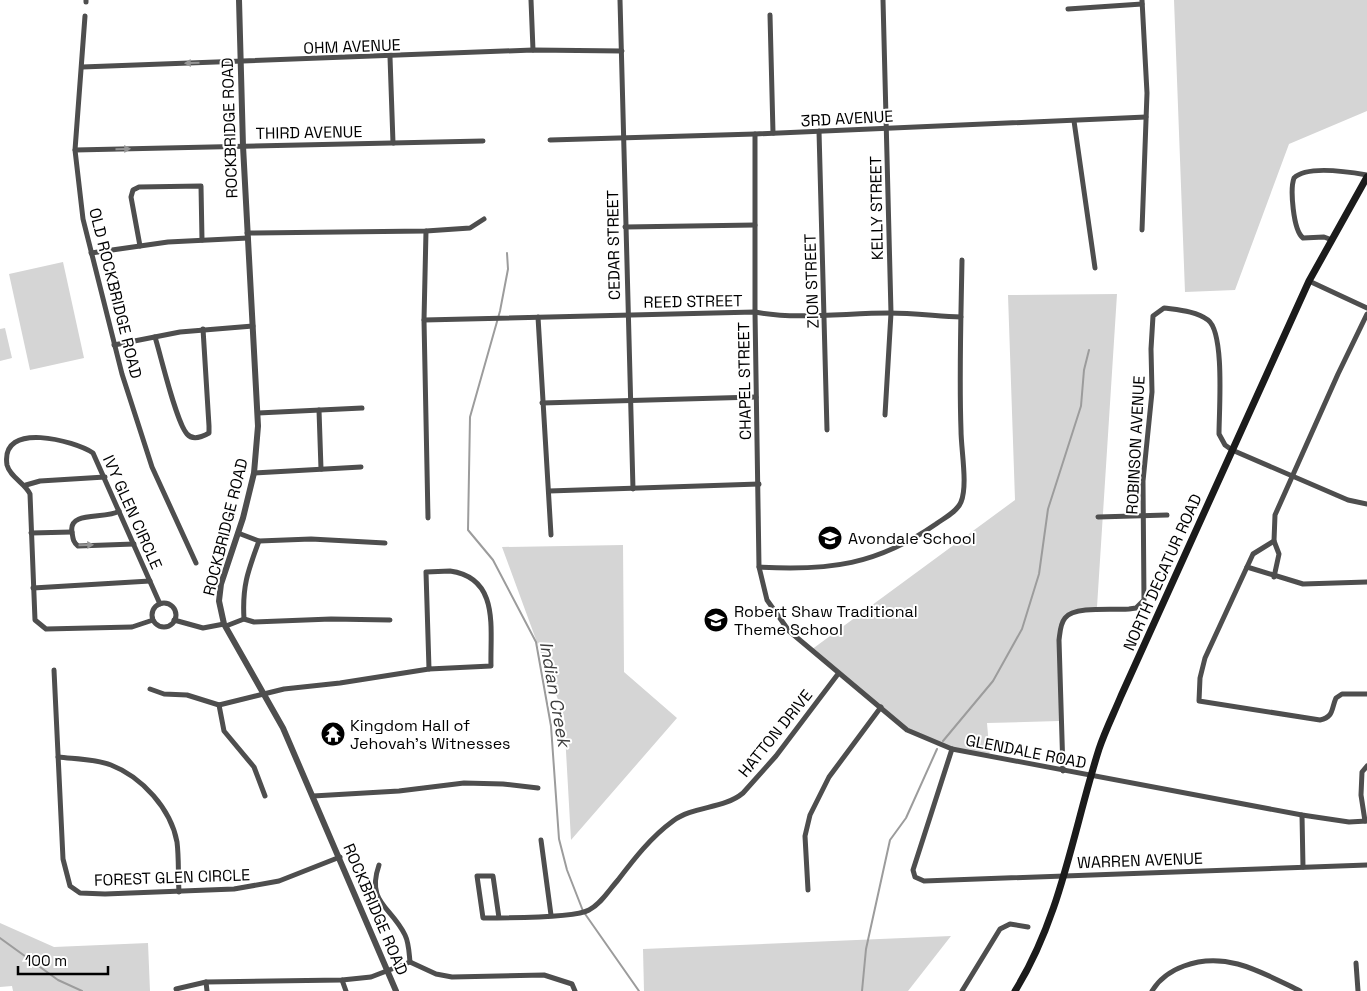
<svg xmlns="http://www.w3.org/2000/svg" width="1367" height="991" font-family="'Space Grotesk',sans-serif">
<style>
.green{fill:#d5d5d5}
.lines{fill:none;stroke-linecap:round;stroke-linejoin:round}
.stream{stroke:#9c9c9c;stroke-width:2}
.minor{stroke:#4e4e4e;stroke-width:5}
.tertiary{stroke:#4e4e4e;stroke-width:6}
.secondary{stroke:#1b1b1b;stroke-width:7}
.oneway{fill:#959595}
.labels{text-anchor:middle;stroke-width:4;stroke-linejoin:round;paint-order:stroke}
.street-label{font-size:16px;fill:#000;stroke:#fff}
.poi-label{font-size:16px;fill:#000;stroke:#fff;text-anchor:start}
.water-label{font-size:18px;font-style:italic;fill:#3d3d3d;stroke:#fff}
</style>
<rect width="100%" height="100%" fill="#fff"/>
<g class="green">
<polygon points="1174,0 1367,0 1367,111 1289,144 1235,290 1185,292"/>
<polygon points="63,262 84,358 30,370 9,274"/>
<polygon points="1117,294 1097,607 1070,614 1059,634 1059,721 987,723 990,758 939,746 902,726 811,650 1015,500 1008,295"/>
<polygon points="5,328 12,358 0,361 0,329"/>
<polygon points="623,545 624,672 677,718 571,840 564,716 502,547"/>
<polygon points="0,923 54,947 148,943 150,991 13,991 12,986 0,987"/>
<polygon points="951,936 908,991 644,991 643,949"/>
</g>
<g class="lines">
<g class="stream">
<polyline points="507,253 508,269 500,311 470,417 468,530 493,560 536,642 551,726 559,839 567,870 583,911 639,991"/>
<polyline points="943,741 993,681 1022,629 1039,574 1048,509 1081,406 1084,370 1089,350"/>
<polyline points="0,938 58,980 82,991"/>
<polyline points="862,991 866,949 890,840 906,818 937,749"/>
</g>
<g class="minor">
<polyline points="531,0 533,50"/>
<polyline points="620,0 633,489"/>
<polyline points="883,0 891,313 885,415"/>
<polyline points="86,2 86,0"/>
<polyline points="1068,9 1142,4"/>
<polyline points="770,15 773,133"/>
<polyline points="85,16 75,150 83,219 122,374 152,467 196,563"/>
<polyline points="390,57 393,143"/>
<polyline points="82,67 533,50 622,51"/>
<polyline points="1074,121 1095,268"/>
<polyline points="819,131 827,430"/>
<polyline points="755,134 755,312 759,567 767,600 789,631 907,730 952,749 1302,815 1349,822 1367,821"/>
<polyline points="550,140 755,134 1146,117"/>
<polyline points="75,150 483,141"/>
<polyline points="625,227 755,225"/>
<polyline points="1142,230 1147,93 1142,0"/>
<polyline points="426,231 424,320 428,518"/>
<polyline points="247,233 426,231 470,228 484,219"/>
<path d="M 1332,240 L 1324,237 L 1303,238 C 1293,230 1290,189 1294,178 C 1307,165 1350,172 1367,175"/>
<polyline points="140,246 131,197 133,190 139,187 201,186 202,240"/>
<polyline points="91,253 168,242 248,238"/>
<polyline points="1309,281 1367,308"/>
<path d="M 1367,314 L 1338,374 L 1275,515 L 1274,541 L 1253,554 L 1205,658 L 1200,678 L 1199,701 L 1320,720 C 1334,717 1331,709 1336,698 L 1342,694 L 1367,694"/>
<polyline points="538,317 551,535"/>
<path d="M 424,320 L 755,312 C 798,320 845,313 889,313 C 913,313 937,316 961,317"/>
<path d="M 155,337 C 161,356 176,422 187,434 C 193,441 202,437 209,433 L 209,426 L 203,329"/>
<polyline points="114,345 180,332 253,326"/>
<polyline points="542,403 756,397"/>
<polyline points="319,410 321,469"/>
<polyline points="258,413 362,408"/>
<polyline points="254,473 361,467"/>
<polyline points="26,485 40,481 105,477"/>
<polyline points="549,491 759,484"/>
<path d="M 119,511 C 106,520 68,510 72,532 C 73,539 73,542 78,546 L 134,544"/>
<polyline points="1098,517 1167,515"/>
<polyline points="31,533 72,532"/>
<polyline points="238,533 259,541 311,539 385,543"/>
<path d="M 759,567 C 829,571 877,565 936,524 C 944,518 957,512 961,502 C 968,485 961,450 961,430 C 959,374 961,317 962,260"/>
<polyline points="1247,567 1303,584 1367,582"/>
<path d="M 450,571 C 500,578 490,628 491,666 L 429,669 L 426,572 Z"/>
<polyline points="1274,577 1279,554 1274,541"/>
<polyline points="33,588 150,581"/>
<circle cx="164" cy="615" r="12"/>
<path d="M 244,619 C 242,586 248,571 259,541"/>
<path d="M 153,620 L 132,627 L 46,629 L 35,620 L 30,494 C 25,483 10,477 7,465 C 0,420 75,441 93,453 L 160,604"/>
<polyline points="174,620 203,628 224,624"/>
<polyline points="226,626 244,619 254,622 331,619 390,620"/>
<polyline points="54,670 63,859 70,886 80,893 105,894 234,889 279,881 340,857"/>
<polyline points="150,689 164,694 187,695 219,705 284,689 340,683 429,669"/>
<polyline points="219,705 224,731 254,767 265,796"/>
<polyline points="952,749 913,870 915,877 924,881 1367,865"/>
<path d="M 58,757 C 76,759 95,759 111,765 C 142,777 171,809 177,842 C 179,858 178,875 179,892"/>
<path d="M 1063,771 L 1059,640 C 1060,633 1060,624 1065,618 C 1074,606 1113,610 1129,609 L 1136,608 L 1144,600 L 1143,481 L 1152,392 L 1151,349 L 1153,316 L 1164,308 C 1178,310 1196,311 1208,320 C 1225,333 1219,411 1219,434 L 1225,445 L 1232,450 L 1348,500 L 1367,504"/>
<polyline points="313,796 399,791 464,783 503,784 538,788"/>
<polyline points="1302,815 1303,867"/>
<polyline points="1365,821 1361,795 1362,772 1367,766"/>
<polyline points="541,840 551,915"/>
<path d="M 379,865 C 366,903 391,906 405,935 C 409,943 409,953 410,962"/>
<polyline points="808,890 805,836 810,815 829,777 881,707"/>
<path d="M 499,918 L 493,876 L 477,876 L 483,918 C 502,918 575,918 589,910 C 601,904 609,890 618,880 C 634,859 651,837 673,821 C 693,806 724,809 743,793 L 776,756 L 838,674"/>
<polyline points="1356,963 1358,991"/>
<polyline points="342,980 346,991"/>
<polyline points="206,982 207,991"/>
<polyline points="176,989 206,982 342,980 371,977 410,962 436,974 452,977 544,975 572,984 575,991"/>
<polyline points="962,991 1000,929 1010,924 1028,927"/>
<path d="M 1152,991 C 1160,978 1170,971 1184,966 C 1226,950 1263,973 1300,991"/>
</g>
<polyline class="tertiary" points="239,0 243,146 258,426 254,473 243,518 221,584 219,601 224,624 283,728 396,991"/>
<path class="secondary" d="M 1015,991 C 1061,917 1073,831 1099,749 C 1105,731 1114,713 1121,696 L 1309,281 L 1367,177"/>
</g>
<defs><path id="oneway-solid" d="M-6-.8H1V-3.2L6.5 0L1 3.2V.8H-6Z" transform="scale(1.25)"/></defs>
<g class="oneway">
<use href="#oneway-solid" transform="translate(192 63) rotate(178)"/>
<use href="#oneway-solid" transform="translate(123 149) rotate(-1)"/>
<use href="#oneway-solid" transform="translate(86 545) rotate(-1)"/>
</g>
<defs>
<symbol id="school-disc" viewBox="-11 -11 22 22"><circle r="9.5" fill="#000" stroke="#fff"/><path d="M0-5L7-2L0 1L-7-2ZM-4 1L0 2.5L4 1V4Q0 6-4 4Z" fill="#fff"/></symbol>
<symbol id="temple-disc" viewBox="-11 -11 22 22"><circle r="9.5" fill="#000" stroke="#fff"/><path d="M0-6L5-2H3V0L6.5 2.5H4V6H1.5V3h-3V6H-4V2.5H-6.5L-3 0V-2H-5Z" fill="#fff"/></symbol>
</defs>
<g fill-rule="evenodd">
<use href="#school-disc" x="816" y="524" width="28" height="28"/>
<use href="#school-disc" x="702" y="606" width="28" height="28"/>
<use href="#temple-disc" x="319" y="720" width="28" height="28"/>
</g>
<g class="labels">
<g class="street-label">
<text transform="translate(352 46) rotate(-2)" y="6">OHM AVENUE</text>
<text transform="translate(847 118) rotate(-3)" y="6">3RD AVENUE</text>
<text transform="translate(229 128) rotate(-92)" y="6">ROCKBRIDGE ROAD</text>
<text transform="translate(309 132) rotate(-1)" y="6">THIRD AVENUE</text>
<text transform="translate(876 208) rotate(-91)" y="6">KELLY STREET</text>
<text transform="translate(613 245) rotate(-91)" y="6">CEDAR STREET</text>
<text transform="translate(811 281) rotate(-92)" y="6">ZION STREET</text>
<text transform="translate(116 293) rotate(76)" y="6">OLD ROCKBRIDGE ROAD</text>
<text transform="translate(693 301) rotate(-1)" y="6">REED STREET</text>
<text transform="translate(744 381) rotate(-91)" y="6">CHAPEL STREET</text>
<text transform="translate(1135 445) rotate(-87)" y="6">ROBINSON AVENUE</text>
<text transform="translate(133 512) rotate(66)" y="6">IVY GLEN CIRCLE</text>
<text transform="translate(225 527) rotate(-76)" y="6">ROCKBRIDGE ROAD</text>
<text transform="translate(1162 572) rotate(-66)" y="6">NORTH DECATUR ROAD</text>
<text transform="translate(775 733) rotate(-51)" y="6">HATTON DRIVE</text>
<text transform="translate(1026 751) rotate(11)" y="6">GLENDALE ROAD</text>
<text transform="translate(1140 860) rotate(-2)" y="6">WARREN AVENUE</text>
<text transform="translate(172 877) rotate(-2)" y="6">FOREST GLEN CIRCLE</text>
<text transform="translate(376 909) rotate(67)" y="6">ROCKBRIDGE ROAD</text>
</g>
<g class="poi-label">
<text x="848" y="544">Avondale School</text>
<text x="734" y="617">Robert Shaw Traditional<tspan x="734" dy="18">Theme School</tspan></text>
<text x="350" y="731">Kingdom Hall of<tspan x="350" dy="18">Jehovah’s Witnesses</tspan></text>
</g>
<g class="water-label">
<text transform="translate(555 694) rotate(80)" y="6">Indian Creek</text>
</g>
</g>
<path d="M18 966v8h90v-8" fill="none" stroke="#000000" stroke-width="2.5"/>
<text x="25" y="966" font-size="15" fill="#000000" stroke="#ffffff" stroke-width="4" paint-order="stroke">100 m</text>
</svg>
